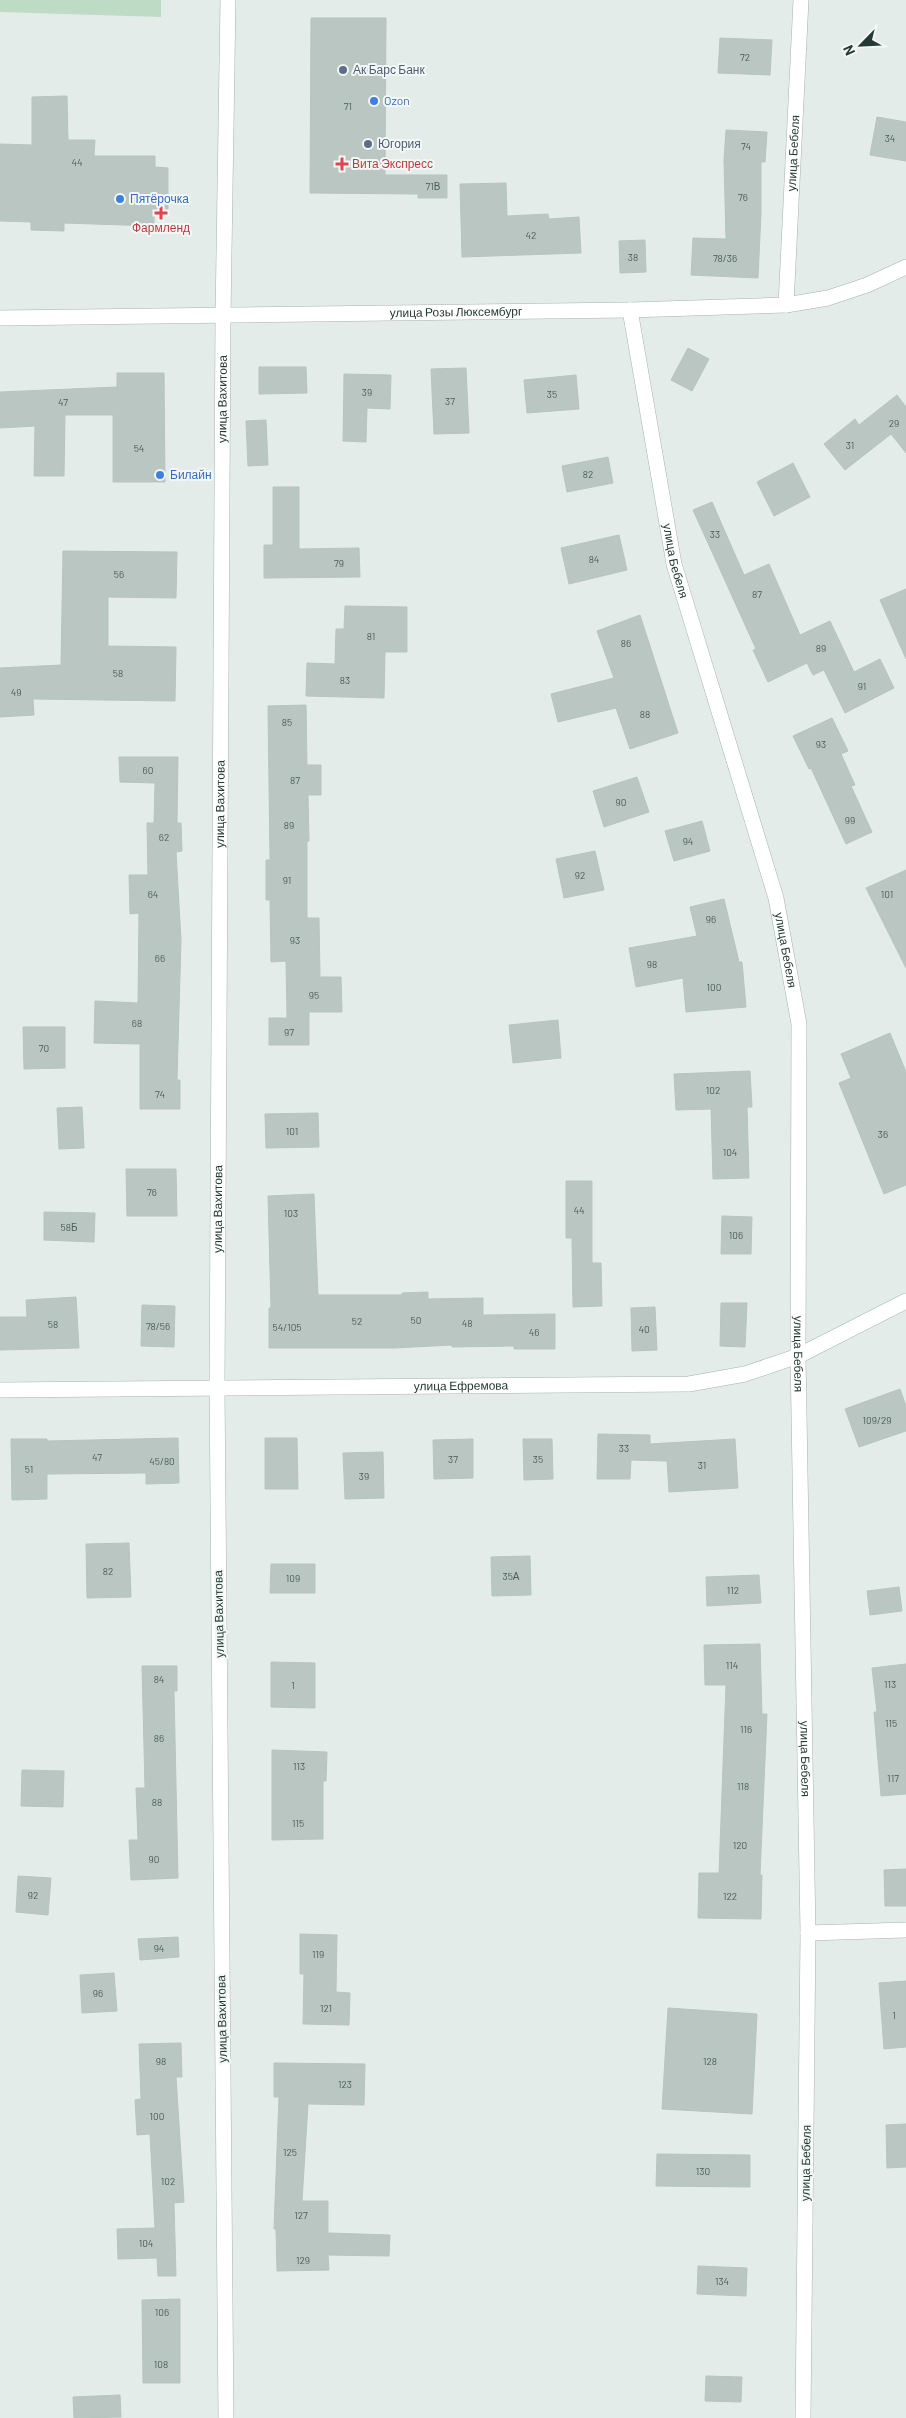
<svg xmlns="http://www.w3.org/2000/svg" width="906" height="2418" font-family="Barlow,sans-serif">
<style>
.green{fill:#bedbc6}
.building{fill:#b9c6c1;stroke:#b6c5bf}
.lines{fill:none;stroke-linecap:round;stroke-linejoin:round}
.street-casing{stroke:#a6b3af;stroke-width:16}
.secondary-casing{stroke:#a2b6b0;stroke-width:16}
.street{stroke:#fff;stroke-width:15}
.secondary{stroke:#fff;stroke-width:15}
.service-dot{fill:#5c6f8a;stroke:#f3f8f6;stroke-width:2}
.shop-dot{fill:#3f7fe0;stroke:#f3f8f6;stroke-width:2}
.health-dot{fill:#e0444e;stroke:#f3f8f6;stroke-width:2}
.labels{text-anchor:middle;stroke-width:4;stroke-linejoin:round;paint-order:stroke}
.number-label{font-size:10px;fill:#495e58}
.service-label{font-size:12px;fill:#4e5e75;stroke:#f3f8f6;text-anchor:start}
.shop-label{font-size:12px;fill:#366cbe;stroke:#f3f8f6;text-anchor:start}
.street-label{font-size:12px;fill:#243b35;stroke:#f3f8f6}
.health-label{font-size:12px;fill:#be3a42;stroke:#f3f8f6;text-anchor:start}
</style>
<rect width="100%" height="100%" fill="#e3ece8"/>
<polygon class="green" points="0,0 161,0 161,17 0,12"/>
<g class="building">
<polygon points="311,18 386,18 385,175 447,175 447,198 418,198 418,194 310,193"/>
<polygon points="720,38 772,40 770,75 718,73"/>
<polygon points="67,96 68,140 95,140 94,156 155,156 155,167 168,168 168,215 154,214 154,226 64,223 64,231 31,230 31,222 0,221 0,144 32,145 32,97"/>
<polygon points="877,117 906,122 906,161 870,155"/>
<polygon points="726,130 767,132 765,162 761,162 761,213 758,278 691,275 693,238 726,239 724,160"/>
<polygon points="506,183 507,216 548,214 549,219 579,217 581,253 462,257 460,184"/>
<polygon points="645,240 646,272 620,273 619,241"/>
<polygon points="688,348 709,359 692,391 671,380"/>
<polygon points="259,367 306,367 307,393 259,394"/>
<polygon points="466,368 469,433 434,434 431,369"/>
<polygon points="117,373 164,373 165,482 113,482 113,415 65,415 64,476 34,476 35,426 0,428 0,392 117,387"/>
<polygon points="344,374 391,375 390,409 367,408 366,442 343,441"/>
<polygon points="576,375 579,409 527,413 524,380"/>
<polygon points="897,395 906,407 906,453 891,434 845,470 824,444 855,419 859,425"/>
<polygon points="266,420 268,465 248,466 246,421"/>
<polygon points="608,457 613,483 567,492 562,466"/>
<polygon points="793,463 810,497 774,516 757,482"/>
<polygon points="273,487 299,487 299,549 359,548 360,577 264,578 264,545 273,545"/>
<polygon points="712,502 744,575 769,564 800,635 830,621 854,672 880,659 894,688 845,713 824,670 813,675 807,663 768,682 753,650 756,649 693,510"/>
<polygon points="619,535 627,570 569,584 561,548"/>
<polygon points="63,551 177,552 176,598 108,597 108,646 176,647 175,701 33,699 34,715 0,717 0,668 61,665"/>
<polygon points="906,589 906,659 880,600"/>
<polygon points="345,606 407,607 407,652 385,652 384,698 306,696 307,663 335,664 336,629 344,629"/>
<polygon points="640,615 678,733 630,749 616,708 558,722 551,694 614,678 597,631"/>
<polygon points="306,705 307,765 321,765 321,795 308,795 309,841 307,841 307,918 319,918 320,977 341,977 342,1012 309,1012 309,1045 269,1045 269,1018 287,1018 286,961 271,962 270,900 266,900 266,860 270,860 268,706"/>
<polygon points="832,718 848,751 841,754 855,785 851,786 872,832 846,844 811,768 809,769 793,736"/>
<polygon points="119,757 178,757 177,823 181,823 182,851 176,852 181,940 177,1080 180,1080 180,1109 140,1109 140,1044 94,1043 95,1001 138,1003 139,913 130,914 129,875 148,875 147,823 154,823 155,783 120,782"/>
<polygon points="637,777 649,812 604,827 593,791"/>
<polygon points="702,821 710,851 674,861 665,831"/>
<polygon points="595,851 604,890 564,898 556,859"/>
<polygon points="906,870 906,968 866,888"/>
<polygon points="724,899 739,962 742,962 746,1007 686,1012 683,978 636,987 629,948 697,936 690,907"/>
<polygon points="558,1020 561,1058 513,1063 509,1025"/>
<polygon points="23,1027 65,1027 65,1068 24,1069"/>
<polygon points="890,1033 906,1072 906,1185 884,1194 839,1083 851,1078 841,1054"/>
<polygon points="750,1071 752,1107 747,1107 749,1178 713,1179 711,1109 676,1110 674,1074"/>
<polygon points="82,1107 84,1148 59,1149 57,1108"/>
<polygon points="318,1113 319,1147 266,1148 265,1114"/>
<polygon points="126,1169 176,1169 177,1216 127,1216"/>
<polygon points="566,1181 592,1181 592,1263 601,1263 602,1306 573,1307 572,1238 566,1238"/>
<polygon points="314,1194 318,1295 402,1295 402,1293 428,1292 428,1299 483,1298 483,1315 555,1314 555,1349 514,1349 514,1346 452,1347 452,1345 395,1348 269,1348 269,1308 271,1308 268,1196"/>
<polygon points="44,1212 95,1213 94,1242 44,1240"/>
<polygon points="722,1216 752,1217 751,1254 721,1254"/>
<polygon points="76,1297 79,1348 0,1350 0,1317 27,1317 26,1300"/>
<polygon points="721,1303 747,1303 745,1347 720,1346"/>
<polygon points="142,1305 175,1306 174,1347 141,1346"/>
<polygon points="655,1307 657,1350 632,1351 631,1308"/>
<polygon points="900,1389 906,1406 906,1431 859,1447 845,1409"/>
<polygon points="598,1434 650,1435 650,1444 735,1439 738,1488 669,1492 667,1461 631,1460 630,1479 597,1479"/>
<polygon points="178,1438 179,1483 146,1484 146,1473 47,1474 47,1499 12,1500 11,1439 47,1439 47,1441"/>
<polygon points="265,1438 297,1438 298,1489 265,1489"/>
<polygon points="473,1439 473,1478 434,1479 433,1440"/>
<polygon points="523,1439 552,1439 553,1479 524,1480"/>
<polygon points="383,1452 384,1498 345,1499 343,1453"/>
<polygon points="129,1543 131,1597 87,1598 86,1544"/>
<polygon points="530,1556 531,1595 492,1596 491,1557"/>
<polygon points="271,1564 315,1564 315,1593 270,1593"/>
<polygon points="759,1575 761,1603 707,1606 706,1577"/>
<polygon points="899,1587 902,1611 870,1615 867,1591"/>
<polygon points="760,1644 762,1714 767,1714 760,1875 762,1875 761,1919 698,1918 699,1873 719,1873 726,1685 705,1685 704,1645"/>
<polygon points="271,1662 315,1663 315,1708 271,1707"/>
<polygon points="906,1664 906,1794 881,1796 874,1712 877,1712 872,1668"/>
<polygon points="142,1666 177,1666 177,1691 174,1691 178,1878 131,1880 129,1840 138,1840 136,1788 145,1788"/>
<polygon points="272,1750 327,1752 326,1781 323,1781 323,1839 272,1840"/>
<polygon points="22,1770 64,1771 63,1807 21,1806"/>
<polygon points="906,1869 906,1906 885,1906 884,1870"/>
<polygon points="18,1876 51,1878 48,1915 16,1912"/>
<polygon points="300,1934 337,1935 336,1992 350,1993 349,2025 303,2024 304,1974 300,1974"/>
<polygon points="178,1937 179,1957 140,1960 138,1939"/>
<polygon points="114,1973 117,2011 82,2013 80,1975"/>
<polygon points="906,1981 906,2047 884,2049 879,1983"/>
<polygon points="668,2008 757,2014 752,2114 662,2109"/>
<polygon points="181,2043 182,2077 176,2077 184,2202 174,2203 176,2276 158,2276 157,2258 118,2259 117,2229 155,2228 150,2134 137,2135 135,2100 141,2099 139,2044"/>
<polygon points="274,2063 365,2064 364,2105 308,2104 302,2201 328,2201 328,2233 390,2235 389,2256 328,2255 329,2270 277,2271 276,2229 274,2229 279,2097 274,2097"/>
<polygon points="906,2124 906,2167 887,2168 886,2125"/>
<polygon points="657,2154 750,2155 750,2187 656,2186"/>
<polygon points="698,2266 747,2268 746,2296 697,2294"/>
<polygon points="180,2299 180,2383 143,2383 142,2300"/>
<polygon points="706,2376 742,2377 741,2402 705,2401"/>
<polygon points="120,2395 121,2417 74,2418 73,2397"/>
</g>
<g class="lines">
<defs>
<g id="street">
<path id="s1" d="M 786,305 L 801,0"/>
<path id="s2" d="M 630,310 L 674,564 L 776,898 L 799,1024 L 798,1356 L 808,1933 L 803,2418"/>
<path id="s3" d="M 0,318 L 630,310 L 786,305 L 828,298 L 867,285 L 906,267"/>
<polyline points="808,1933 906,1930"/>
</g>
<g id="secondary">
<path id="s4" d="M 0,1390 L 689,1384 L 745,1374 L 798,1356 L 906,1301"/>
<path id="s5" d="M 226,2418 L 217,1386 L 223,316 L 228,0"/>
</g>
</defs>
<use href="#street" class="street-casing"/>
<use href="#secondary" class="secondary-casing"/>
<use href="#street" class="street"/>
<use href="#secondary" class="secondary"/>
</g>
<g class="service-dot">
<circle cx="343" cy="70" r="5"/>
<circle cx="368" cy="144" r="5"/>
</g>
<g class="shop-dot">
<circle cx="374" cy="101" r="5"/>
<circle cx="120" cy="199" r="5"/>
<circle cx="160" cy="475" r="5"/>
</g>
<g class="health-dot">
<path d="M339.5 156.5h5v5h5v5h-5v5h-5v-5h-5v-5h5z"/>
<path d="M158.5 205.5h5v5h5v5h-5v5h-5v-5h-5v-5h5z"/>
</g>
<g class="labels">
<g class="number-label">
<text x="745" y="61">72</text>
<text x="348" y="110">71</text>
<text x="890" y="142">34</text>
<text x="746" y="150">74</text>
<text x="77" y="166">44</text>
<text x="433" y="190">71В</text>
<text x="743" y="201">76</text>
<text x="531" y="239">42</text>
<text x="633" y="261">38</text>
<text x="725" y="262">78/36</text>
<text x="367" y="396">39</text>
<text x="552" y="398">35</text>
<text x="450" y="405">37</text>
<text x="63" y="406">47</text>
<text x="894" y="427">29</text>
<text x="850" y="449">31</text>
<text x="139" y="452">54</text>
<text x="588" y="478">82</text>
<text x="715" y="538">33</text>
<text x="594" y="563">84</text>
<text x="339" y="567">79</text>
<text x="119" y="578">56</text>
<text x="757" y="598">87</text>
<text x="371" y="640">81</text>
<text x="626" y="647">86</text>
<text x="821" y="652">89</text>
<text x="118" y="677">58</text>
<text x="345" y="684">83</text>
<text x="862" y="690">91</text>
<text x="16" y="696">49</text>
<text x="645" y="718">88</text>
<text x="287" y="726">85</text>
<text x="821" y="748">93</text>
<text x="148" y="774">60</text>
<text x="295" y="784">87</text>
<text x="621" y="806">90</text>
<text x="850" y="824">99</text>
<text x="289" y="829">89</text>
<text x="164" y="841">62</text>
<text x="688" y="845">94</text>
<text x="580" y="879">92</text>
<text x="287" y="884">91</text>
<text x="153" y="898">64</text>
<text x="887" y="898">101</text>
<text x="711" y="923">96</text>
<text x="295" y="944">93</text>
<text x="160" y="962">66</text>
<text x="652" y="968">98</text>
<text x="714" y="991">100</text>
<text x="314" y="999">95</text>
<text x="137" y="1027">68</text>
<text x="289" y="1036">97</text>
<text x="44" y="1052">70</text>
<text x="713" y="1094">102</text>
<text x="160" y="1098">74</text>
<text x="292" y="1135">101</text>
<text x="883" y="1138">36</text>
<text x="730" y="1156">104</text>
<text x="152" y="1196">76</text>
<text x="579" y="1214">44</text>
<text x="291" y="1217">103</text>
<text x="69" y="1231">58Б</text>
<text x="736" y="1239">106</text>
<text x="416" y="1324">50</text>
<text x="357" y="1325">52</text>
<text x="467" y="1327">48</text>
<text x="53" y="1328">58</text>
<text x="158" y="1330">78/56</text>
<text x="287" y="1331">54/105</text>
<text x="644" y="1333">40</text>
<text x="534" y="1336">46</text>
<text x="877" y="1424">109/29</text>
<text x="624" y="1452">33</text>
<text x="97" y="1461">47</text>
<text x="453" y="1463">37</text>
<text x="538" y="1463">35</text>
<text x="162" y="1465">45/80</text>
<text x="702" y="1469">31</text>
<text x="29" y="1473">51</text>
<text x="364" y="1480">39</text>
<text x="108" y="1575">82</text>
<text x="511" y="1580">35А</text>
<text x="293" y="1582">109</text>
<text x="733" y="1594">112</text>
<text x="732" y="1669">114</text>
<text x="159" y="1683">84</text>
<text x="890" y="1688">113</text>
<text x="293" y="1689">1</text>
<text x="891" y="1727">115</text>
<text x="746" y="1733">116</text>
<text x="159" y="1742">86</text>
<text x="299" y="1770">113</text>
<text x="893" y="1782">117</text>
<text x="743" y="1790">118</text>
<text x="157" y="1806">88</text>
<text x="298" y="1827">115</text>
<text x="740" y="1849">120</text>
<text x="154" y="1863">90</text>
<text x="33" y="1899">92</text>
<text x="730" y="1900">122</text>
<text x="159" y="1952">94</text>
<text x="318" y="1958">119</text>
<text x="98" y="1997">96</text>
<text x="326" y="2012">121</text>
<text x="894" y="2019">1</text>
<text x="161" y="2065">98</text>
<text x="710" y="2065">128</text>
<text x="345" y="2088">123</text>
<text x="157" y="2120">100</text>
<text x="290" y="2156">125</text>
<text x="703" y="2175">130</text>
<text x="168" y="2185">102</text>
<text x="301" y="2219">127</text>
<text x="146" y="2247">104</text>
<text x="303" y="2264">129</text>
<text x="722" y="2285">134</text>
<text x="162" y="2316">106</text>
<text x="161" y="2368">108</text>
</g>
<g class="service-label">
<text x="353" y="74">Ак Барс Банк</text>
<text x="378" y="148">Югория</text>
</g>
<g class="shop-label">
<text x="384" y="105">Ozon</text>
<text x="130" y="203">Пятёрочка</text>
<text x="170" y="479">Билайн</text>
</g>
<g class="street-label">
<text dy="4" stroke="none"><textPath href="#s1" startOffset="152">улица Бебеля</textPath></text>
<text dy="4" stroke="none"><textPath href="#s3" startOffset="456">улица Розы Люксембург</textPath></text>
<text dy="4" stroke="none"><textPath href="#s5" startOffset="2019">улица Вахитова</textPath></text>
<text dy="4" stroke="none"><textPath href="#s2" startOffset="255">улица Бебеля</textPath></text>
<text dy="4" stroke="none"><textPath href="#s5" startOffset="1614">улица Вахитова</textPath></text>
<text dy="4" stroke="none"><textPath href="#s2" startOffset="660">улица Бебеля</textPath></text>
<text dy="4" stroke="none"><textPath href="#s5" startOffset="1209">улица Вахитова</textPath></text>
<text dy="4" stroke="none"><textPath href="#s2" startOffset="1065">улица Бебеля</textPath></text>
<text dy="4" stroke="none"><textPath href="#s4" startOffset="461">улица Ефремова</textPath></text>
<text transform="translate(219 1614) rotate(-91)" y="4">улица Вахитова</text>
<text dy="4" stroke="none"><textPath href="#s2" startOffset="1470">улица Бебеля</textPath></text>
<text transform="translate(222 2019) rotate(-91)" y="4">улица Вахитова</text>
<text transform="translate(806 2163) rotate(-89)" y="4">улица Бебеля</text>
</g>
<g class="health-label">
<text x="352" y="168">Вита Экспресс</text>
<text x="161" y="232" text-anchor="middle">Фармленд</text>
</g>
</g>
<g transform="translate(861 45) rotate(246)" stroke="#f3f8f6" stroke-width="4" paint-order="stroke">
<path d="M0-4L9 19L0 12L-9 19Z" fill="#243b35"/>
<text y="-8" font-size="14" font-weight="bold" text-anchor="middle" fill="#243b35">N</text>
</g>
</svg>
